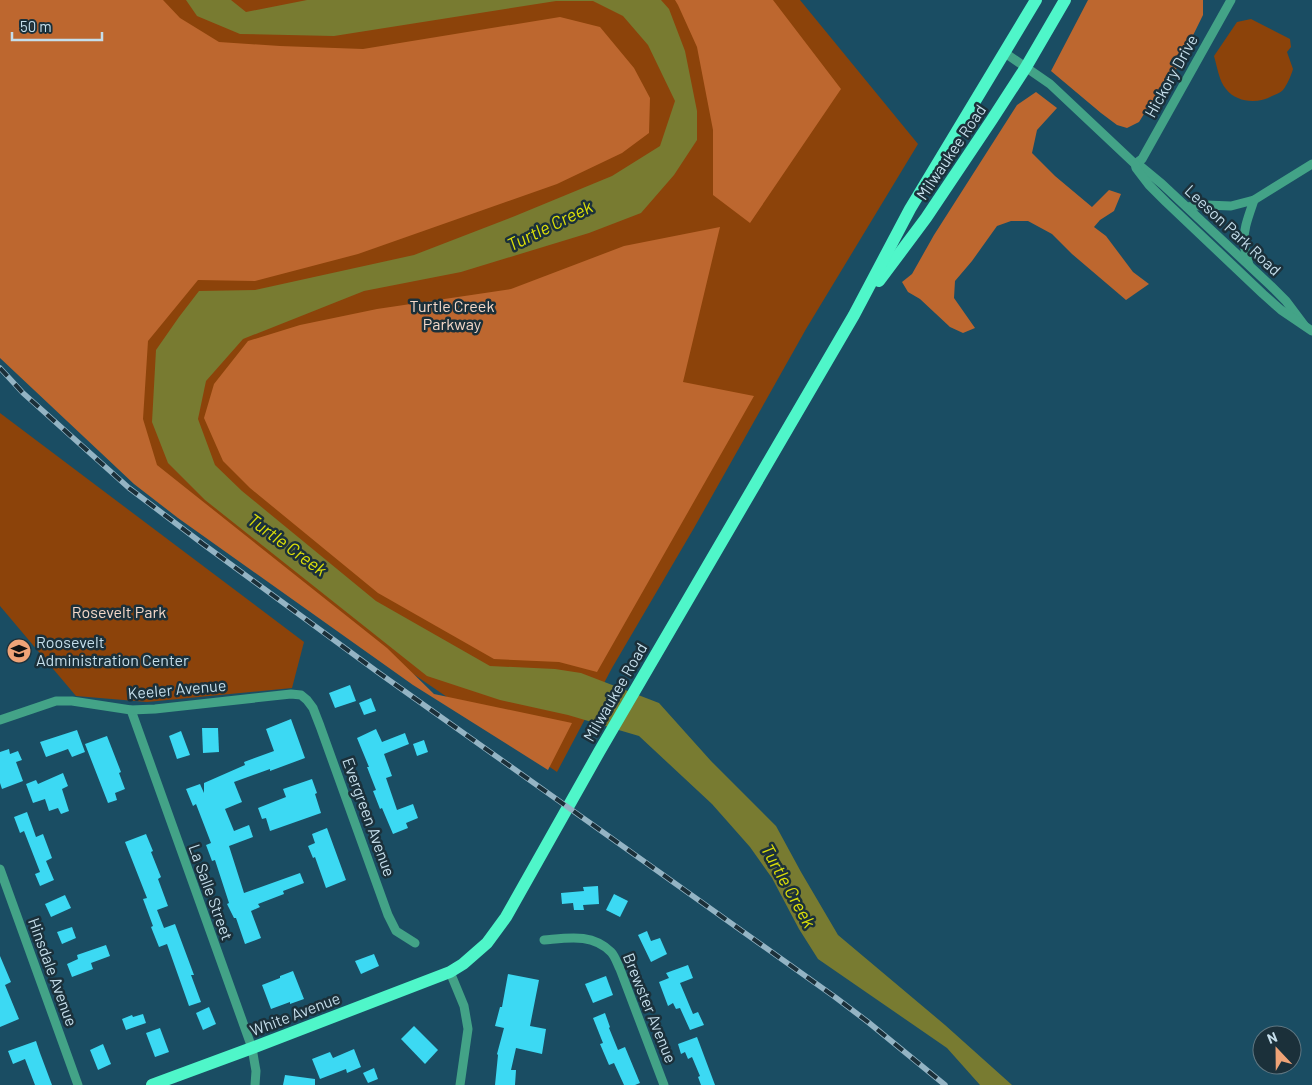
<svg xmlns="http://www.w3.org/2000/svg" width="1312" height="1085" font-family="Barlow,sans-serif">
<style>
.green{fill:#8c430a}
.forest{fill:#bd672f}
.water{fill:#787b31}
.building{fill:#3cd9f3}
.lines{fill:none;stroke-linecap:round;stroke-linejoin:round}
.minor{stroke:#43a387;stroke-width:9}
.major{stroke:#4ff6c9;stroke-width:12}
.rail-casing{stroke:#94b4c4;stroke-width:5.5}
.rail{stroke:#1b303a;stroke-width:4;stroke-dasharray:11;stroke-linecap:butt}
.labels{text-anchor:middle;stroke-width:5;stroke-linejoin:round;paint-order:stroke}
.street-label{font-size:16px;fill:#c5deeb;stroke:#1b303a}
.park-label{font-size:16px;fill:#f4d8c8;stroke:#1b303a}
.poi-label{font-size:16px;fill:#c5deeb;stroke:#1b303a;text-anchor:start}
.water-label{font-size:18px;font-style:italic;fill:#dde008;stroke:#1b303a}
</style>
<rect width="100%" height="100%" fill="#1a4d63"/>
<g class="green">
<polygon points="0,0 800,0 918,144 806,329 694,528 612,668 557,772 318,609 158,490"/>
<path d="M 1251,19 L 1290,39 L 1291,47 L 1287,52 L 1293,69 C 1291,76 1287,85 1283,90 C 1280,93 1276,94 1272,96 C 1258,104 1237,103 1226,89 C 1219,81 1217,66 1214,56 L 1237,22 Z"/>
<polygon points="0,413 304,642 292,688 147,702 76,696 0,606"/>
</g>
<g class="forest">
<polygon points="0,0 163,0 180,18 219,42 280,46 363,49 560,17 600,27 634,68 650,98 649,133 622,153 557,184 358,254 255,281 198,280 148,341 143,419 157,465 387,648 434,694 572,723 548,770 413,685 178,518 134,484 0,358"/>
<polygon points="675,0 773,0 841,89 750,223 713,195 713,130 697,47 678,5"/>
<polygon points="1088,0 1203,0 1203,15 1177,68 1149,106 1139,122 1127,128 1117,125 1101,113 1051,71"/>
<polygon points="1036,92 1057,108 1037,130 1032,153 1055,176 1092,207 1109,190 1121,194 1114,211 1100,220 1094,227 1106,236 1133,272 1149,284 1126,300 1072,254 1052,234 1028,221 1011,221 997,226 972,261 955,281 954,298 975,328 963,333 950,327 920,299 908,292 902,282 912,274 934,235 1017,105"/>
<polygon points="720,227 683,382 754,396 597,672 559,662 494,659 378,593 250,488 223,461 204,418 214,384 248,341 300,325 377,309 511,289 624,246"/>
</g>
<polygon class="water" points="186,0 231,0 246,12 307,0 661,0 669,9 685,51 697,111 697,140 674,175 641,213 589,233 461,272 364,291 243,339 206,381 198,419 215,465 242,491 376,601 490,666 555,669 581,673 659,703 711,761 776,826 801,872 838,935 945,1025 1012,1085 980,1085 947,1048 818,959 799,929 772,878 750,847 712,804 639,736 568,715 500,700 427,676 205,500 168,463 152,422 156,350 179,317 199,291 255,290 414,255 515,216 612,176 660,146 675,101 648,45 623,16 593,1 556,1 334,36 240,34 197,16"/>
<g class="building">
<polygon points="350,685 356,701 335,708 329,693"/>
<polygon points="371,698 376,711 364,715 359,703"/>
<polygon points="291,719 305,758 270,771 270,769 234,782 242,802 225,809 234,831 249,825 253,837 229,846 244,893 300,873 304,883 283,891 284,894 258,904 260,907 251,911 261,938 245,944 236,918 234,918 227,904 229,903 215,860 212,861 206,845 211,843 196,804 193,806 186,789 200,784 204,793 204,783 245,765 244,762 274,751 266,729"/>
<polygon points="202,728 218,728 219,752 203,753"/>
<polygon points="376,729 382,742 405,733 409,744 384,754 392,776 386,778 397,810 413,804 418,818 406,823 408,828 393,834 382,808 380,809 373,791 376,790 367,767 369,767 357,738"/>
<polygon points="77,730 85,752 72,757 68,749 46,757 40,742"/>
<polygon points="181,731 190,755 177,759 169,736"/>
<polygon points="107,736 121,772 119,773 125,789 115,793 117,800 108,803 85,744"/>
<polygon points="424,740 428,752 417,756 413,744"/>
<polygon points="9,749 10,754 18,751 22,760 16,762 23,781 2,789 0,783 0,752"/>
<polygon points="63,773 68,786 62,789 69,811 61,814 58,808 49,811 45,799 33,803 26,784 36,780 38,784"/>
<polygon points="312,779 317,793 315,794 321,813 270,831 266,818 262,819 258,808 286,797 283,789"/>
<polygon points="27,812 36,837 43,834 52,858 46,861 54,880 40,886 35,874 40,872 24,831 20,833 14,817"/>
<polygon points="327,828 346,880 326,888 315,857 313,858 308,846 315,843 312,834"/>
<polygon points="146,834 153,851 151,852 161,877 158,879 168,906 157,910 164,928 175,924 194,975 191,975 201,1002 189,1006 167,944 159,947 151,927 153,926 143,899 147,898 125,842"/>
<polygon points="598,886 599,904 583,905 584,910 574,910 573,903 562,904 561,893 584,891 583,887"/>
<polygon points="614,894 628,901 620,917 606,910"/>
<polygon points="65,895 71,908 51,917 45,904"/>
<polygon points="72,927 76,938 62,944 57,932"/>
<polygon points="647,931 651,941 660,938 667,954 651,962 638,935"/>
<polygon points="106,945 110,956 91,963 93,969 72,977 67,964 78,959 77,955"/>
<polygon points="374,954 379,966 361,974 355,961"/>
<polygon points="0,956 11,982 5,985 19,1019 0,1027"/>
<polygon points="688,965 693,978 680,983 693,1014 698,1012 704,1025 690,1030 680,1008 676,1009 673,1003 668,1006 659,982 669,978 666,973"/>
<polygon points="293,971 304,999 290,1004 290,1002 271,1009 262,985 280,978 280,976"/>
<polygon points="508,974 539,980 530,1026 546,1029 542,1054 516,1048 511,1070 516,1070 515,1085 495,1085 498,1055 497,1054 504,1028 495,1026 500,1007 502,1007"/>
<polygon points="606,976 613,995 593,1003 585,984"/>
<polygon points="209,1007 216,1024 203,1030 196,1013"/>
<polygon points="605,1013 610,1027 609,1028 618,1050 625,1047 640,1083 635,1085 624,1085 614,1063 609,1065 600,1044 603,1043 593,1018"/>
<polygon points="143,1014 146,1023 126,1030 122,1019 132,1015 133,1017"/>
<polygon points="414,1026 438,1050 425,1064 401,1039"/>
<polygon points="160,1028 169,1052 155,1057 146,1033"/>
<polygon points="697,1037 715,1085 701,1085 698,1077 700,1076 692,1057 688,1059 685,1052 681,1054 678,1044"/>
<polygon points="36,1041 40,1053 52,1085 35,1085 25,1059 13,1064 8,1051"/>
<polygon points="103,1044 111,1064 98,1070 90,1050"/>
<polygon points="354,1049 361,1067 347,1073 346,1069 320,1079 312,1059 330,1052 333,1058"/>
<polygon points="374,1068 378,1079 368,1083 363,1073"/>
<polygon points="285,1075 315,1079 315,1085 283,1085"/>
</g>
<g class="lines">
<g class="minor">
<polyline points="1231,0 1142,159 1135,164 1139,165 1162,184 1271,286 1286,301 1304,325"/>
<polyline points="1005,53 1050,84 1135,164 1136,168 1149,185 1166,202 1263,294 1281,310 1312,331"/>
<polyline points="1187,207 1206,205 1231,206 1254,200 1312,164"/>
<path d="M 1249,265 C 1247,258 1245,251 1244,244 C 1243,229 1249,215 1254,200"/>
<polyline points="131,710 252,1048 256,1071 255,1085"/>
<polyline points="0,720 56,701 72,701 131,710 155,709 291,694 301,695 307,700 313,708 320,726 388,915 396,931 415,943"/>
<polyline points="0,869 78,1085"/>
<path d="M 544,940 C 568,938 592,933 611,952 C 615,956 617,963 620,969 L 664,1085"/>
<polyline points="450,972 464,1006 468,1029 460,1085"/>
</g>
<g class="major">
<polyline points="879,281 926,218 991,121 1026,67 1065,0"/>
<polyline points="152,1085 252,1048 450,972 463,964 487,943 506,917 599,752 854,315 910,209 1036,0"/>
</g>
<defs>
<polyline id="rail" points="0,368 23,393 129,488 203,544 379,673 835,997 868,1022 945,1085"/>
</defs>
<use href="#rail" class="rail-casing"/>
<use href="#rail" class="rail"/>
</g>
<defs>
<symbol id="school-disc" viewBox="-11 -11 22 22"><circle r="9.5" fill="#efa377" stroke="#1b303a"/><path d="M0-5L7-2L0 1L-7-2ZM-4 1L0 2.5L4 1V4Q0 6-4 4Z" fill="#111"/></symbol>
</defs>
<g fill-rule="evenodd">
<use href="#school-disc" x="5" y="637" width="28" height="28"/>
</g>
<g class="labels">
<g class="street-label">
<text transform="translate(1171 76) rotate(-61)" y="6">Hickory Drive</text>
<text transform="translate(951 152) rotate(-56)" y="6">Milwaukee Road</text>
<text transform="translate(1233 230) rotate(43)" y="6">Leeson Park Road</text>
<text transform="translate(177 689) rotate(-5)" y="6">Keeler Avenue</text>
<text transform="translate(615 692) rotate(-60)" y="6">Milwaukee Road</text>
<text transform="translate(369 817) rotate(70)" y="6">Evergreen Avenue</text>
<text transform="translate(211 892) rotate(70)" y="6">La Salle Street</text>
<text transform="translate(53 972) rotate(70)" y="6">Hinsdale Avenue</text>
<text transform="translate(650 1008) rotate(68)" y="6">Brewster Avenue</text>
<text transform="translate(295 1014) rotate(-21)" y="6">White Avenue</text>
</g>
<g class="park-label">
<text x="452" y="312">Turtle Creek<tspan x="452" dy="18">Parkway</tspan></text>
<text x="119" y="618">Rosevelt Park</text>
</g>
<g class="poi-label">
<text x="36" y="648">Roosevelt<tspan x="36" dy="18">Administration Center</tspan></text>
</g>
<g class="water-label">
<text transform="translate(550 226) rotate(-26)" y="6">Turtle Creek</text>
<text transform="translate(287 545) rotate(36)" y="6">Turtle Creek</text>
<text transform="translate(788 886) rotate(61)" y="6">Turtle Creek</text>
</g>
</g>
<g transform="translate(1277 1050) rotate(338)"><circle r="24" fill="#1b303a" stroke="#5f7681"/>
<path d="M0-4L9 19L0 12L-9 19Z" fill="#efa377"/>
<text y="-8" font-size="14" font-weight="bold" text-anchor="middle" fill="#c5deeb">N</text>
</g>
<path d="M12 32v8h90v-8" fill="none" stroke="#c5deeb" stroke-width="2.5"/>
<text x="20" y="32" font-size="15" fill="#c5deeb" stroke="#1b303a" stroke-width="4" paint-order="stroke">50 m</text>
</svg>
